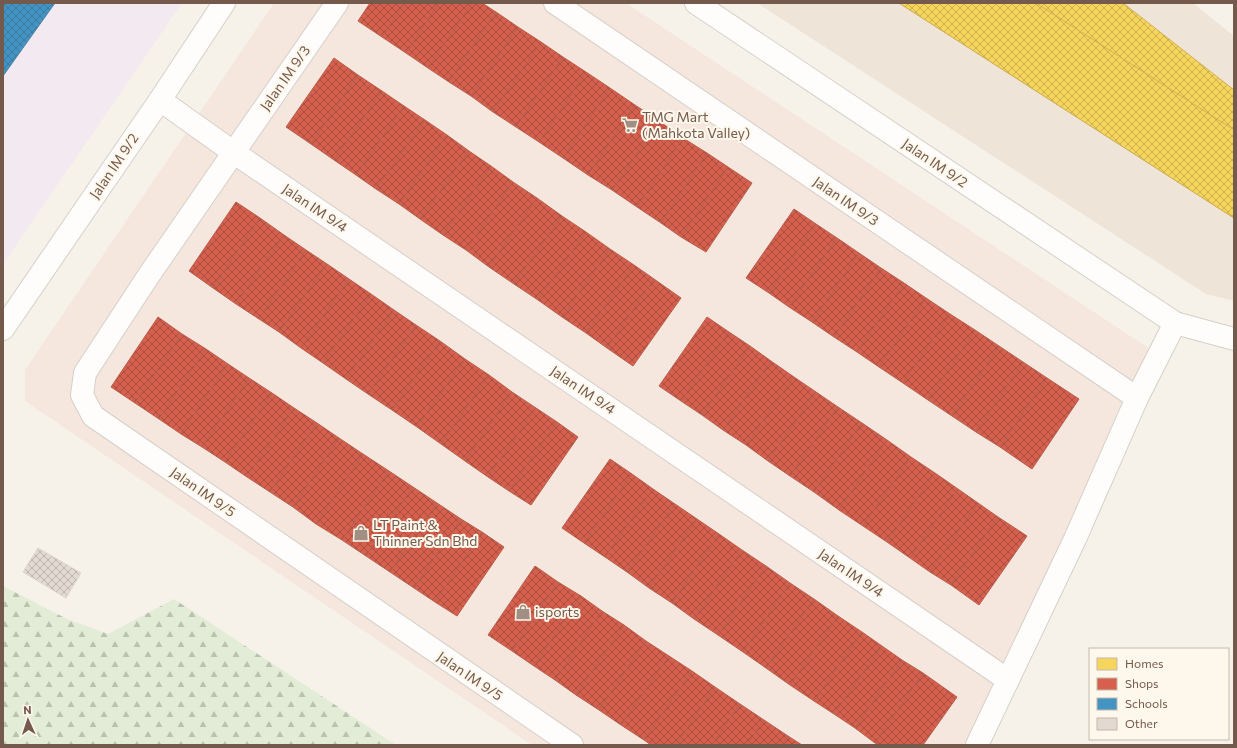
<svg xmlns="http://www.w3.org/2000/svg" width="1237" height="748" font-family="Commissioner,sans-serif">
<style>
.residential{fill:#efe4d8}
.commercial{fill:#f6e7de}
.education{fill:#f3e9f1}
.forest{fill:url(#forest-firs)}
.homes{fill:url(#homes-cross-hatch);stroke:#cfb057}
.shops{fill:url(#shops-cross-hatch);stroke:#b85e4d}
.schools{fill:url(#schools-cross-hatch);stroke:#51829f}
.building{fill:url(#building-cross-hatch);stroke:#dfd5cd}
.lines{fill:none;stroke-linecap:round;stroke-linejoin:round}
.minor-casing{stroke:#d5cfc8;stroke-width:24}
.tertiary-casing{stroke:#d5cfc8;stroke-width:24}
.minor{stroke:#fefdfc;stroke-width:22}
.tertiary{stroke:#fefdfc;stroke-width:22}
.labels{text-anchor:middle;stroke-width:4;stroke-linejoin:round;paint-order:stroke}
.street-label{font-size:14px;fill:#735a4c;stroke:#fef7eb}
.poi-label{font-size:14px;fill:#735a4c;stroke:#fef7eb;text-anchor:start}
</style>
<defs>
<pattern id="forest-firs" width="22" height="20" patternUnits="userSpaceOnUse"><rect width="22" height="20" fill="#e3ecd6"/><path d="M5 1l3.5 6h-7zM16 11l3.5 6h-7z" fill="#bcc2b0"/></pattern>
<pattern id="homes-cross-hatch" width="8" height="8" patternUnits="userSpaceOnUse"><rect width="8" height="8" fill="#f6d55c"/><path d="M0 0l8 8M0 8l8-8" fill="none" stroke="#ccb04e"/></pattern>
<pattern id="shops-cross-hatch" width="8" height="8" patternUnits="userSpaceOnUse"><rect width="8" height="8" fill="#d6604d"/><path d="M0 0l8 8M0 8l8-8" fill="none" stroke="#a94f40"/></pattern>
<pattern id="schools-cross-hatch" width="8" height="8" patternUnits="userSpaceOnUse"><rect width="8" height="8" fill="#4393c3"/><path d="M0 0l8 8M0 8l8-8" fill="none" stroke="#3c7ba1"/></pattern>
<pattern id="building-cross-hatch" width="8" height="8" patternUnits="userSpaceOnUse"><rect width="8" height="8" fill="#e2dad2"/><path d="M0 0l8 8M0 8l8-8" fill="none" stroke="#bcb4ad"/></pattern>
</defs>
<rect width="100%" height="100%" fill="#f6f2ea"/>
<polygon class="residential" points="757,3 1193,3 1234,36 1234,301 1206,294"/>
<polygon class="commercial" points="274,3 626,3 1153,351 989,745 532,745 25,401 25,370"/>
<polygon class="education" points="3,3 182,3 3,264"/>
<polygon class="forest" points="3,586 67,619 108,634 174,599 396,745 3,745"/>
<g class="homes">
<polygon points="899,3 1123,3 1234,90 1234,218"/>
<polygon points="899,3 1036,3 1234,130 1234,218"/>
</g>
<g class="shops">
<polygon points="370,3 405,3 382,37 358,21"/>
<polygon points="405,3 439,3 406,53 382,37"/>
<polygon points="439,3 472,3 428,68 406,53"/>
<polygon points="472,3 482,3 496,12 449,82 428,68"/>
<polygon points="496,12 518,27 471,96 449,82"/>
<polygon points="518,27 541,42 493,112 471,96"/>
<polygon points="541,42 563,57 516,127 493,112"/>
<polygon points="563,57 586,72 539,142 516,127"/>
<polygon points="334,58 358,75 311,144 286,127"/>
<polygon points="586,72 610,88 563,158 539,142"/>
<polygon points="358,75 382,91 334,160 311,144"/>
<polygon points="610,88 635,105 588,175 563,158"/>
<polygon points="382,91 404,106 356,175 334,160"/>
<polygon points="635,105 659,121 612,190 588,175"/>
<polygon points="404,106 425,120 376,189 356,175"/>
<polygon points="425,120 447,135 399,204 376,189"/>
<polygon points="659,121 683,138 637,207 612,190"/>
<polygon points="447,135 469,151 420,219 399,204"/>
<polygon points="683,138 707,153 661,223 637,207"/>
<polygon points="469,151 491,166 443,235 420,219"/>
<polygon points="707,153 728,167 681,237 661,223"/>
<polygon points="491,166 513,182 466,250 443,235"/>
<polygon points="728,167 752,183 706,252 681,237"/>
<polygon points="513,182 537,198 489,267 466,250"/>
<polygon points="537,198 562,216 514,284 489,267"/>
<polygon points="236,202 260,218 213,288 189,271"/>
<polygon points="794,209 816,224 769,293 746,278"/>
<polygon points="562,216 586,232 538,300 514,284"/>
<polygon points="260,218 284,235 236,304 213,288"/>
<polygon points="816,224 837,238 789,307 769,293"/>
<polygon points="586,232 610,249 562,317 538,300"/>
<polygon points="284,235 306,250 259,319 236,304"/>
<polygon points="837,238 859,253 812,322 789,307"/>
<polygon points="610,249 634,265 586,333 562,317"/>
<polygon points="306,250 327,264 279,332 259,319"/>
<polygon points="859,253 881,268 834,337 812,322"/>
<polygon points="327,264 349,279 301,348 279,332"/>
<polygon points="634,265 654,279 607,348 586,333"/>
<polygon points="881,268 904,283 857,352 834,337"/>
<polygon points="349,279 371,294 323,363 301,348"/>
<polygon points="654,279 681,298 633,366 607,348"/>
<polygon points="904,283 926,298 879,367 857,352"/>
<polygon points="371,294 394,310 346,379 323,363"/>
<polygon points="926,298 950,314 903,383 879,367"/>
<polygon points="394,310 416,325 368,394 346,379"/>
<polygon points="950,314 975,330 928,400 903,383"/>
<polygon points="158,317 182,334 135,403 111,387"/>
<polygon points="707,317 729,332 681,401 659,386"/>
<polygon points="416,325 440,341 392,410 368,394"/>
<polygon points="975,330 999,346 952,416 928,400"/>
<polygon points="729,332 750,346 702,415 681,401"/>
<polygon points="182,334 206,349 159,419 135,403"/>
<polygon points="440,341 465,359 417,427 392,410"/>
<polygon points="750,346 771,361 723,430 702,415"/>
<polygon points="999,346 1023,362 976,432 952,416"/>
<polygon points="206,349 228,364 181,434 159,419"/>
<polygon points="465,359 489,375 441,444 417,427"/>
<polygon points="771,361 794,377 746,445 723,430"/>
<polygon points="1023,362 1047,378 1000,447 976,432"/>
<polygon points="228,364 249,378 202,447 181,434"/>
<polygon points="489,375 512,392 465,461 441,444"/>
<polygon points="794,377 816,392 768,461 746,445"/>
<polygon points="249,378 272,393 225,462 202,447"/>
<polygon points="1047,378 1079,399 1032,469 1000,447"/>
<polygon points="512,392 536,408 488,477 465,461"/>
<polygon points="816,392 838,407 790,476 768,461"/>
<polygon points="272,393 294,408 247,477 225,462"/>
<polygon points="838,407 862,423 814,492 790,476"/>
<polygon points="294,408 317,423 270,492 247,477"/>
<polygon points="536,408 557,422 509,491 488,477"/>
<polygon points="557,422 578,437 531,505 509,491"/>
<polygon points="317,423 339,438 293,507 270,492"/>
<polygon points="862,423 887,440 839,510 814,492"/>
<polygon points="339,438 363,454 316,524 293,507"/>
<polygon points="887,440 911,457 863,526 839,510"/>
<polygon points="363,454 389,471 342,540 316,524"/>
<polygon points="911,457 935,473 887,542 863,526"/>
<polygon points="610,459 632,474 584,543 562,528"/>
<polygon points="389,471 413,487 366,556 342,540"/>
<polygon points="935,473 958,489 910,558 887,542"/>
<polygon points="632,474 653,489 605,557 584,543"/>
<polygon points="413,487 437,503 390,572 366,556"/>
<polygon points="653,489 675,504 627,572 605,557"/>
<polygon points="958,489 978,503 930,572 910,558"/>
<polygon points="437,503 461,519 414,588 390,572"/>
<polygon points="978,503 998,517 951,585 930,572"/>
<polygon points="675,504 697,519 649,588 627,572"/>
<polygon points="998,517 1027,536 979,605 951,585"/>
<polygon points="461,519 482,532 435,602 414,588"/>
<polygon points="697,519 719,534 672,603 649,588"/>
<polygon points="482,532 504,547 457,616 435,602"/>
<polygon points="719,534 742,550 694,619 672,603"/>
<polygon points="742,550 766,566 718,635 694,619"/>
<polygon points="535,566 558,582 512,651 488,635"/>
<polygon points="766,566 790,583 743,652 718,635"/>
<polygon points="558,582 581,596 534,666 512,651"/>
<polygon points="790,583 814,599 766,668 743,652"/>
<polygon points="581,596 602,611 555,680 534,666"/>
<polygon points="814,599 838,616 790,685 766,668"/>
<polygon points="602,611 624,625 576,695 555,680"/>
<polygon points="838,616 862,632 814,701 790,685"/>
<polygon points="624,625 646,641 599,710 576,695"/>
<polygon points="862,632 882,646 834,714 814,701"/>
<polygon points="646,641 669,656 621,725 599,710"/>
<polygon points="882,646 902,660 855,728 834,714"/>
<polygon points="669,656 692,671 644,740 621,725"/>
<polygon points="902,660 923,673 875,743 855,728"/>
<polygon points="692,671 715,687 676,745 651,745 644,740"/>
<polygon points="923,673 957,697 923,745 879,745 875,743"/>
<polygon points="715,687 740,704 712,745 676,745"/>
<polygon points="740,704 764,720 747,745 712,745"/>
<polygon points="764,720 788,736 782,745 747,745"/>
<polygon points="788,736 802,745 782,745"/>
</g>
<polygon class="schools" points="3,3 55,3 3,76"/>
<polygon class="building" points="38,548 81,573 66,598 23,572"/>
<g class="lines">
<defs>
<g id="minor">
<polyline points="337,3 149,275 85,373 82,395 93,416 572,745"/>
<polyline points="555,3 1137,398"/>
<polyline points="160,100 233,152 1008,680"/>
<polyline points="3,329 160,100 224,3"/>
<polyline points="977,745 1075,539 1137,398 1175,323"/>
</g>
<polyline id="tertiary" points="696,3 1175,323 1234,339"/>
</defs>
<use href="#minor" class="minor-casing"/>
<use href="#tertiary" class="tertiary-casing"/>
<use href="#minor" class="minor"/>
<use href="#tertiary" class="tertiary"/>
</g>
<defs>
<symbol id="supermarket-bare" viewBox="-9 -9 18 18"><path d="M-6-5.5h2.5l.6 2H6L4.5 2H-2.5L-4.4-4H-6ZM-1.5 3.2a1.3 1.3 0 1 0 .1 0ZM3 3.2a1.3 1.3 0 1 0 .1 0Z" fill="#a18f83" stroke="#fef7eb" stroke-width="2.5" paint-order="stroke"/></symbol>
<symbol id="shop-bare" viewBox="-9 -9 18 18"><path d="M-5-2.5h2.3a2.7 3.5 0 0 1 5.4 0H5L5.5 6h-11ZM-1.5-2.5h3a1.5 2.3 0 0 0-3 0Z" fill="#a18f83" stroke="#fef7eb" stroke-width="2.5" paint-order="stroke"/></symbol>
</defs>
<g fill-rule="evenodd">
<use href="#supermarket-bare" x="619" y="114" width="22" height="22"/>
<use href="#shop-bare" x="350" y="522" width="22" height="22"/>
<use href="#shop-bare" x="512" y="601" width="22" height="22"/>
</g>
<g class="labels">
<g class="street-label">
<text transform="translate(285 78) rotate(-55)" y="5">Jalan IM 9/3</text>
<text transform="translate(935 163) rotate(34)" y="5">Jalan IM 9/2</text>
<text transform="translate(114 166) rotate(-56)" y="5">Jalan IM 9/2</text>
<text transform="translate(846 201) rotate(34)" y="5">Jalan IM 9/3</text>
<text transform="translate(315 208) rotate(34)" y="5">Jalan IM 9/4</text>
<text transform="translate(583 390) rotate(34)" y="5">Jalan IM 9/4</text>
<text transform="translate(203 492) rotate(35)" y="5">Jalan IM 9/5</text>
<text transform="translate(851 573) rotate(34)" y="5">Jalan IM 9/4</text>
<text transform="translate(470 676) rotate(34)" y="5">Jalan IM 9/5</text>
</g>
<g class="poi-label">
<text x="642" y="122">TMG Mart<tspan x="642" dy="16">(Mahkota Valley)</tspan></text>
<text x="373" y="530">LT Paint &amp;<tspan x="373" dy="16">Thinner Sdn Bhd</tspan></text>
<text x="535" y="617">isports</text>
</g>
</g>
<rect width="1237" height="748" fill="none" stroke="#735a4c" stroke-width="8"/>
<rect x="1089" y="648" width="140" height="92" fill="#fef7eb" stroke="#c6b8ab"/>
<rect x="1097" y="658" width="20" height="12" fill="#f6d55c" stroke="#c6b8ab"/>
<text x="1125" y="668" font-size="12" fill="#735a4c">Homes</text>
<rect x="1097" y="678" width="20" height="12" fill="#d6604d" stroke="#c6b8ab"/>
<text x="1125" y="688" font-size="12" fill="#735a4c">Shops</text>
<rect x="1097" y="698" width="20" height="12" fill="#4393c3" stroke="#c6b8ab"/>
<text x="1125" y="708" font-size="12" fill="#735a4c">Schools</text>
<rect x="1097" y="718" width="20" height="12" fill="#e2dad2" stroke="#c6b8ab"/>
<text x="1125" y="728" font-size="12" fill="#735a4c">Other</text>
<g transform="translate(28 720) rotate(357)" stroke="#fef7eb" stroke-width="3" paint-order="stroke">
<path d="M0-3L7 15L0 10L-7 15Z" fill="#735a4c"/>
<text y="-6" font-size="11" font-weight="bold" text-anchor="middle" fill="#735a4c">N</text>
</g>
</svg>
